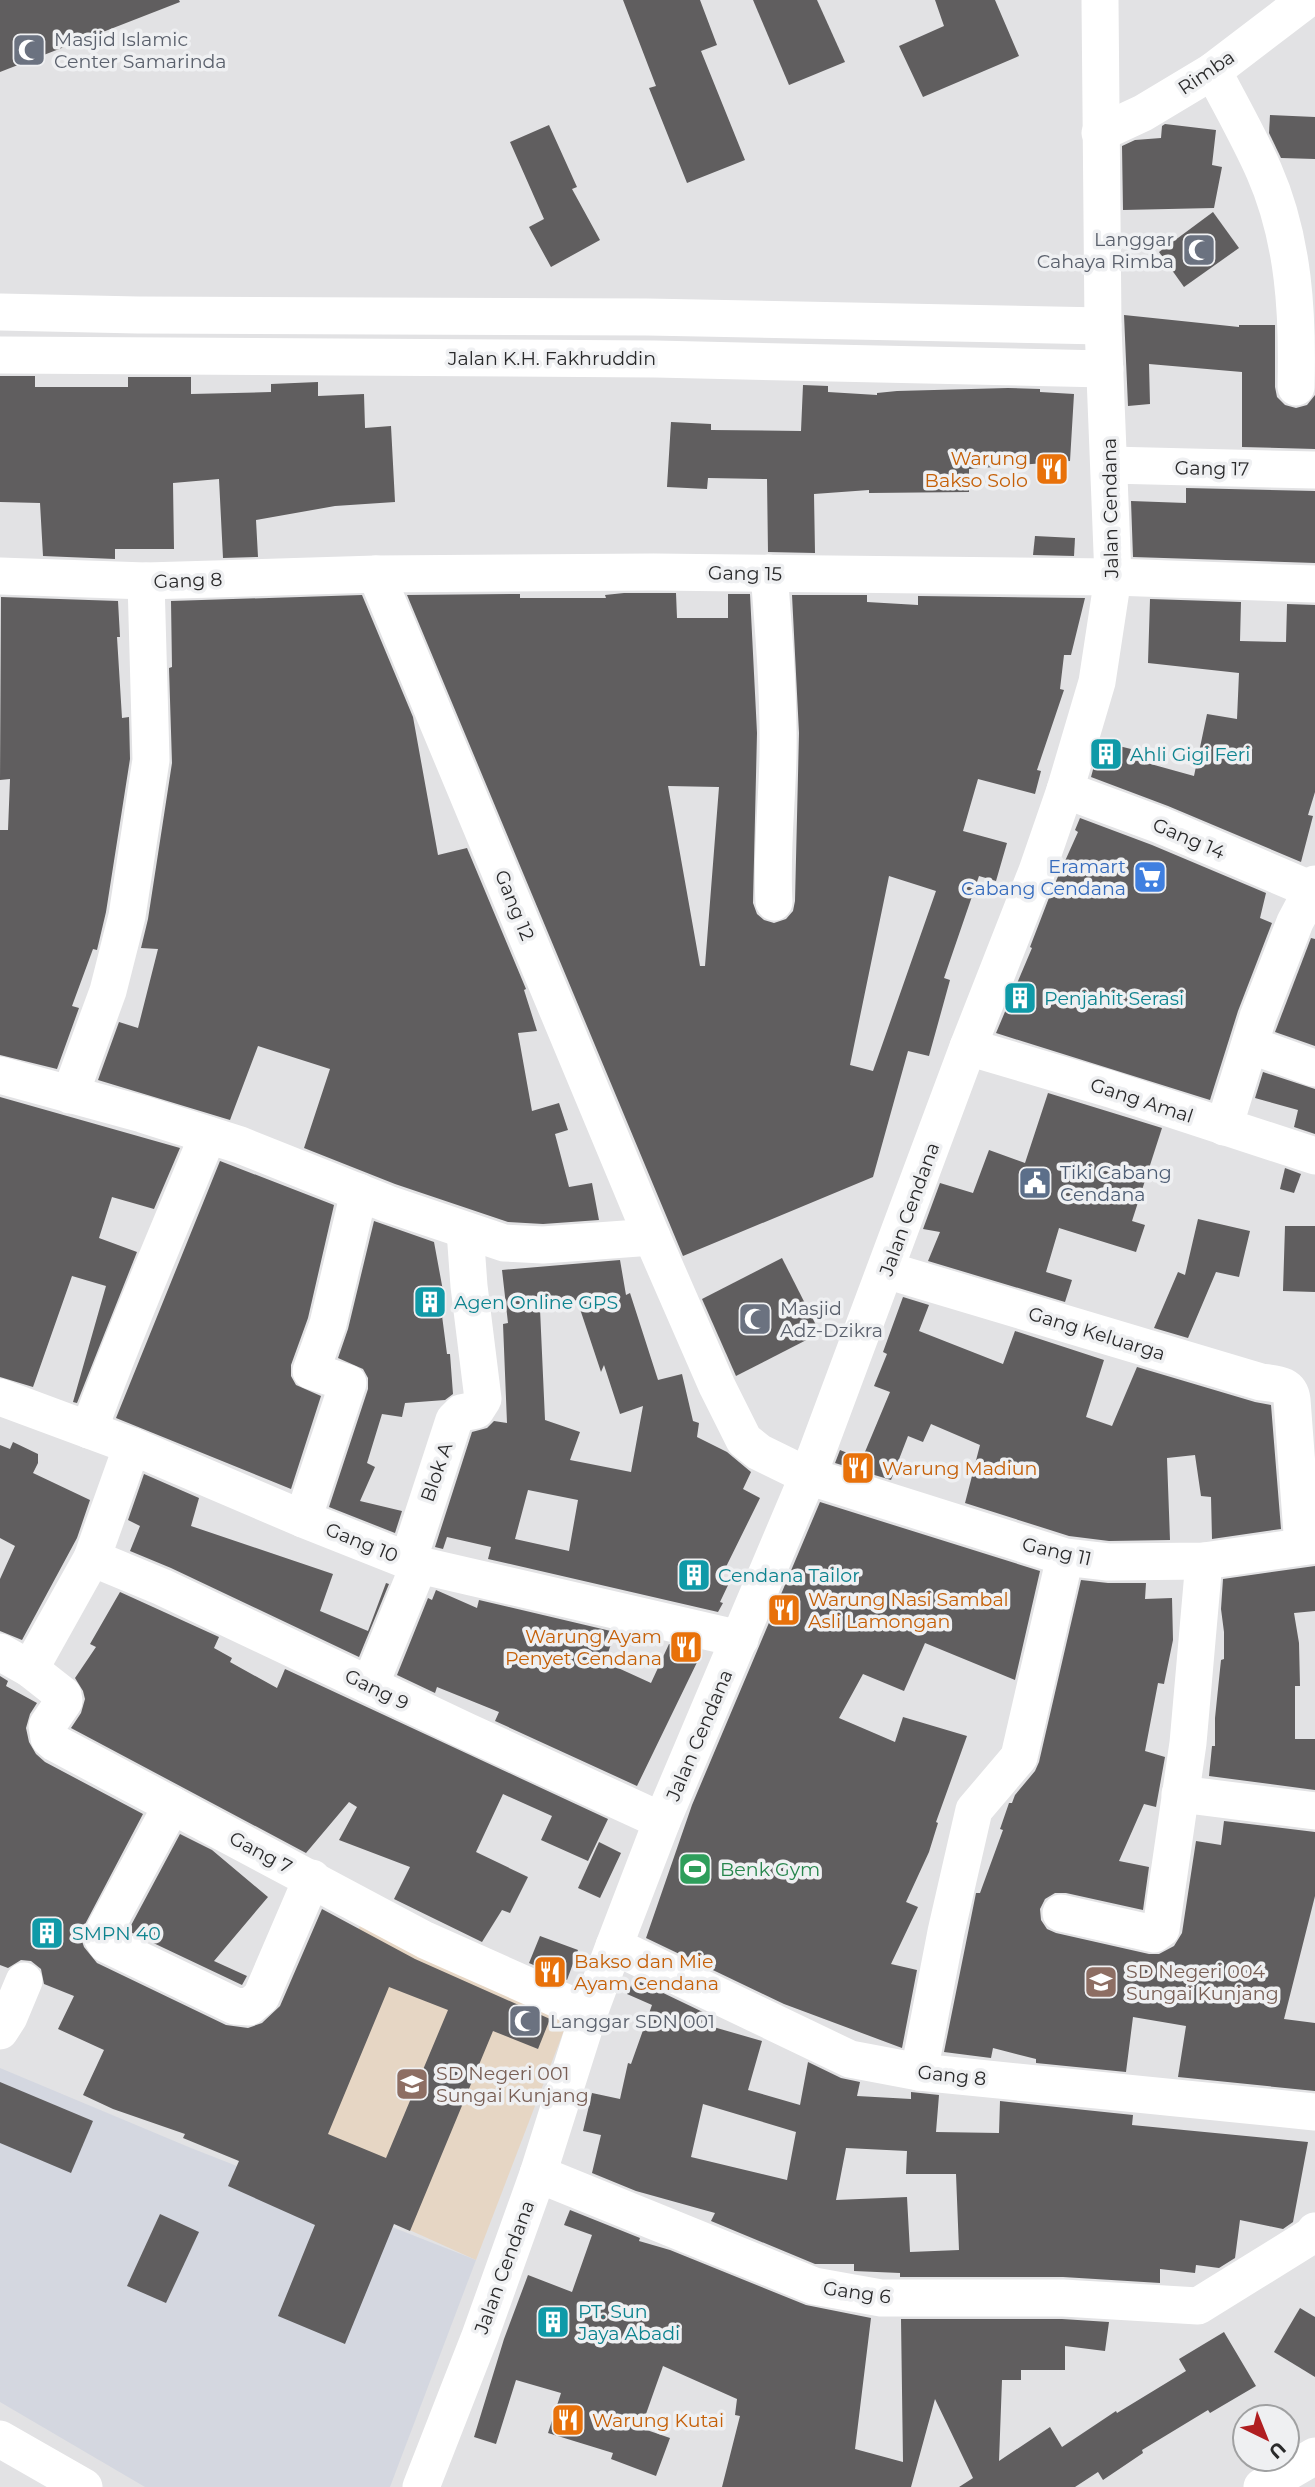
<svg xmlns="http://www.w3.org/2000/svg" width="1315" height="2487" font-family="Montserrat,sans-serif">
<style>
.built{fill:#d4d7e0}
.education{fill:#e6d6c4}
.building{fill:#605e5f;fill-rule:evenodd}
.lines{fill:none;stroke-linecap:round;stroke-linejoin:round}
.minor{stroke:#fff;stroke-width:37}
.labels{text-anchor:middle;stroke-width:7;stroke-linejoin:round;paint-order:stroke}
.worship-label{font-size:19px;fill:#5b616d;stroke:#eff0f2;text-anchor:start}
.street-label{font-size:19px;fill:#2a2a2b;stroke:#eff0f2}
.food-label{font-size:19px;fill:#c56008;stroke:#eff0f2;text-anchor:start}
.culture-label{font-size:19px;fill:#0d838f;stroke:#eff0f2;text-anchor:start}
.shop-label{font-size:19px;fill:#366cbe;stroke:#eff0f2;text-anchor:end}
.service-label{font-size:19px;fill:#4e5e75;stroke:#eff0f2;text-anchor:start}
.leisure-label{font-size:19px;fill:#27864d;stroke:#eff0f2;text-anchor:start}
.education-label{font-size:19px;fill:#785e54;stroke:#eff0f2;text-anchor:start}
</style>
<rect width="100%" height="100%" fill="#e2e2e4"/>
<polygon class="built" points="0,2068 191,2148 476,2260 390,2487 145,2487 0,2402"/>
<polygon class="education" points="365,1916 571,2012 476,2260 245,2156"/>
<g class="building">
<polygon points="0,0 179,0 180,2 0,72"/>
<polygon points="623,0 700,0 717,45 701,51 745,160 687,183 649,88 656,86"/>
<polygon points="753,0 817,0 845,62 789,85"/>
<polygon points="935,0 995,0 1019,56 923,97 899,46 944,26"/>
<polygon points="1270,115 1315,117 1315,159 1281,158 1269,133"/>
<polygon points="1165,124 1216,130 1212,165 1222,167 1214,208 1123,210 1122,146 1135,140 1161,138 1162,126"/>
<polygon points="549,125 577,187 572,189 600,240 551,267 529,227 544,219 510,142"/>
<polygon points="1213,212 1239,248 1184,287 1159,252"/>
<polygon points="1124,315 1239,327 1239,325 1275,325 1275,387 1277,397 1285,405 1296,408 1307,405 1315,395 1315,449 1242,447 1242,372 1149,364 1150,404 1128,406"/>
<polygon points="0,376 35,376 35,387 128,387 128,377 191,377 191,394 271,392 271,384 318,382 318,396 364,394 365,428 391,426 395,502 335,506 256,520 258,557 223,558 219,479 173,483 174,549 115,549 115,559 43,556 40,503 0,502"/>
<polygon points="803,385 828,386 828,392 877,395 877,393 897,391 1008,388 1040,389 1040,392 1074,394 1070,461 969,469 969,492 869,493 869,490 814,494 815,553 768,552 767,479 708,478 707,489 667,487 671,422 711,424 711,430 801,431"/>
<polygon points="1186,488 1315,491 1315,563 1133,557 1131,501 1186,503"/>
<polygon points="1035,536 1075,538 1074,556 1033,555"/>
<path d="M 624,593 L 676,593 L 677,618 L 728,618 L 728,594 L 750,594 L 757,733 L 753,903 L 757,914 L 764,920 L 774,923 L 786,919 L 793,911 L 795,901 L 799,733 L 792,595 L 867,595 L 867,602 L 918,605 L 918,596 L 1085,598 L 1071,655 L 1064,655 L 1060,689 L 1064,690 L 1037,770 L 1041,771 L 1035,794 L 978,779 L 963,831 L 1007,843 L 996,881 L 979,876 L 944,978 L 950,980 L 929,1056 L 908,1051 L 873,1177 L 683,1256 L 407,595 L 520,594 L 520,598 L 606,598 L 605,595 ZM 668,786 L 719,787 L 705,966 L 700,966 ZM 889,876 L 936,891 L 873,1071 L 850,1065 Z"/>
<polygon points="362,595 413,717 438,855 467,848 526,989 524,990 537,1031 518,1033 532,1111 559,1103 568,1130 555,1134 569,1187 592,1183 599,1220 543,1224 508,1222 395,1184 304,1148 330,1069 258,1046 230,1120 98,1080 119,1022 138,1028 158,949 141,948 148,919 172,763 169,668 172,667 171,601"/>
<polygon points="1,597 118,601 120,637 117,637 122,718 129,717 130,759 106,912 97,950 93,949 72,1006 79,1008 57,1069 0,1055 0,830 8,830 10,779 0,780"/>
<polygon points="1150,599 1241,602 1240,641 1286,642 1287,604 1315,605 1315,792 1308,815 1313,816 1301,862 1168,806 1091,777 1094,766 1096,767 1103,742 1131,749 1129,758 1194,776 1207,714 1237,719 1239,673 1148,663"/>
<polygon points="1080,818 1152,845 1266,893 1260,918 1272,923 1238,1011 1210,1100 996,1033 1032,948 1030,947 1052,890 1078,832 1075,830"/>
<polygon points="1311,938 1315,939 1315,1046 1275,1032"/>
<polygon points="1263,1072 1315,1089 1315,1134 1294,1127 1298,1110 1255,1098"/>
<polygon points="1048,1093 1162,1128 1132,1221 1145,1225 1136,1252 1059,1228 1046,1272 1072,1280 1065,1302 928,1261 940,1232 923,1229 940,1183 973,1193 989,1150 1025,1163"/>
<polygon points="0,1097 180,1148 154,1209 112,1197 99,1238 137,1252 77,1403 73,1402 106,1286 72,1276 33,1387 0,1377"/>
<polygon points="220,1161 334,1205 308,1318 291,1365 291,1376 296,1385 321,1396 291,1489 116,1418"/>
<polygon points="1285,1168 1301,1174 1294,1193 1280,1189"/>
<polygon points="1198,1219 1250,1231 1239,1277 1216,1272 1188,1338 1154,1328 1178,1272 1185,1275"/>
<polygon points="374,1221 434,1242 446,1307 441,1308 447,1354 450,1354 453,1394 445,1400 405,1403 402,1417 382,1414 367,1463 375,1467 360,1501 402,1511 395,1533 329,1507 368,1389 368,1378 363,1369 338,1358 348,1329"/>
<polygon points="1285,1226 1315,1226 1315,1292 1283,1291"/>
<polygon points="782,1258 820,1333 736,1376 702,1299"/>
<path d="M 620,1260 L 626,1295 L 630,1293 L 658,1380 L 682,1374 L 693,1421 L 699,1423 L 697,1437 L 727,1452 L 751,1472 L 743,1489 L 760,1498 L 721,1577 L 730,1581 L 720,1602 L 723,1603 L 718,1612 L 488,1559 L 491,1547 L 447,1537 L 443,1549 L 435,1547 L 472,1432 L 487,1428 L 494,1421 L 507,1423 L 503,1324 L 508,1323 L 502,1270 ZM 577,1300 L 601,1372 L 604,1365 L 620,1414 L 643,1406 L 631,1472 L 570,1460 L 580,1432 L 545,1420 L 540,1309 ZM 528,1490 L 578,1500 L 569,1551 L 515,1539 Z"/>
<polygon points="903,1297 929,1305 919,1331 1003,1364 1015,1331 1104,1360 1086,1417 1112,1426 1137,1367 1255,1402 1271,1405 1281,1529 1212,1539 1211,1497 1201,1496 1195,1455 1167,1458 1170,1540 1109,1541 1069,1536 965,1503 980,1445 931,1424 923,1442 908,1436 891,1480 835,1463 840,1450 862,1459 890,1392 874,1386 887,1354 883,1352"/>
<polygon points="13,1442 38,1454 38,1463 33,1473 90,1500 77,1538 22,1640 0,1631 0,1579 15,1546 0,1538 0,1445 10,1449"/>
<polygon points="144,1474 199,1498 191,1526 333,1574 320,1611 368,1631 386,1583 389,1584 359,1657 171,1568 130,1551 140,1526 128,1520"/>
<polygon points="820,1502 1040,1571 1015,1680 925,1643 904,1691 863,1674 839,1718 895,1742 903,1717 967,1736 936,1822 938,1823 929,1852 906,1902 918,1907 891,1964 917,1970 902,2048 784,2004 646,1938 692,1805"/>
<polygon points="1315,1566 1315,1611 1294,1613 1299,1643 1300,1686 1295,1686 1295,1739 1315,1739 1315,1790 1209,1776 1212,1746 1215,1746 1215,1718 1221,1660 1224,1659 1224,1632 1221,1609 1223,1579"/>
<polygon points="1081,1580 1108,1583 1146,1583 1145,1599 1172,1598 1173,1640 1164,1684 1158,1683 1145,1751 1165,1757 1156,1807 1144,1804 1119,1861 1149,1867 1143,1910 1066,1893 1055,1893 1045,1899 1040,1909 1041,1920 1047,1929 1056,1933 1149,1954 1159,1954 1174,1946 1182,1933 1196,1841 1221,1845 1224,1821 1315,1832 1315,1896 1284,2019 1315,2023 1315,2091 1178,2077 1186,2026 1133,2017 1126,2072 1036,2063 1036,2059 993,2048 991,2058 944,2052 976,1893 980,1893 1003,1830 1000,1829 1009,1803 1012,1803 1015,1795 1035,1771 1039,1762"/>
<polygon points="436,1590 477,1608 479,1600 615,1632 605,1662 651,1683 669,1644 702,1652 637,1786 495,1721 499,1712 437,1687 435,1693 397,1675 428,1598 432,1600"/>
<polygon points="120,1592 219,1637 214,1648 232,1658 230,1662 277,1688 285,1669 608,1819 588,1861 541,1840 552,1816 503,1794 476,1852 528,1877 510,1913 502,1910 482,1942 394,1899 410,1867 339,1840 357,1807 349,1802 306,1853 71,1728 81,1713 85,1699 83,1691 75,1678 96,1647 90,1644"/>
<path d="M 0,1676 L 8,1681 L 6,1686 L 37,1703 L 30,1714 L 26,1728 L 29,1742 L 36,1754 L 45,1762 L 143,1814 L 82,1930 L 81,1938 L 84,1947 L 97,1963 L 226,2025 L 248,2028 L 262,2023 L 280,2006 L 322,1909 L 415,1959 L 550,2019 L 538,2049 L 493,2031 L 410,2231 L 394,2224 L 345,2344 L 278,2316 L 315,2225 L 228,2186 L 239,2161 L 183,2138 L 185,2134 L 113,2109 L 83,2095 L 104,2050 L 58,2029 L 74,1996 L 44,1984 L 41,1969 L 31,1961 L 21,1960 L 8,1968 L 0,1965 ZM 389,1987 L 448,2010 L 386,2158 L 328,2134 Z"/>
<polygon points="180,1834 212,1850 268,1897 214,1961 247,1976 242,1985 128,1931"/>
<polygon points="599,1842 621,1853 600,1898 578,1888"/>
<polygon points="540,1936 578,1950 567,1980 529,1963"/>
<path d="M 634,1979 L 707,2014 L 703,2024 L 762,2041 L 748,2090 L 800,2105 L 808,2062 L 841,2078 L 860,2082 L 857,2096 L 911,2099 L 911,2092 L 939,2095 L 936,2132 L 999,2133 L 1000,2101 L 1133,2115 L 1132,2125 L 1308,2142 L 1293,2222 L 1283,2229 L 1240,2220 L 1235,2258 L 1219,2268 L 1196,2265 L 1195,2273 L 1160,2269 L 1160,2283 L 1063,2277 L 900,2277 L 900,2273 L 854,2271 L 854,2264 L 815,2264 L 711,2221 L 715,2213 L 636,2191 L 592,2173 L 601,2135 L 583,2131 L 592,2093 L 620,2099 L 628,2063 L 631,2064 L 652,2005 L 627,1994 ZM 703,2104 L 796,2132 L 787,2180 L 691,2157 ZM 846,2148 L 907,2151 L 906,2174 L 956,2174 L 959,2250 L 910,2252 L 907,2197 L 836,2200 Z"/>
<polygon points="0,2082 93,2121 71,2173 0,2143"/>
<polygon points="570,2210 640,2238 639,2241 670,2250 806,2305 871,2318 855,2449 903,2462 901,2319 1062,2319 1109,2322 1105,2351 1065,2346 1065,2370 1021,2370 1021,2380 1002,2380 999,2461 1050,2427 1062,2447 1116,2411 1117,2413 1186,2371 1179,2359 1224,2332 1256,2386 1210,2413 1208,2410 1142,2450 1143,2453 1103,2480 1098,2472 1075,2487 959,2487 973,2478 935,2399 911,2487 722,2487 740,2416 735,2415 737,2399 663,2366 641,2428 670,2438 656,2476 611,2459 613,2453 548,2433 561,2393 516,2380 496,2444 474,2437 504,2339 528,2275 572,2292 592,2235 564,2225"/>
<polygon points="160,2214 199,2232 166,2303 127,2286"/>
<polygon points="1300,2308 1315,2317 1315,2377 1274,2352"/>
</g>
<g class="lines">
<g class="minor">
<path d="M 1213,71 C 1230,104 1249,137 1264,171 C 1294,239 1298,314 1296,387"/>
<polyline points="1100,133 1143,113 1213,71 1306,0"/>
<polyline points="0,312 138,315 647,317 1103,326"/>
<polyline points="0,355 655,359 1105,369"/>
<polyline points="1110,465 1315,470"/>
<path d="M 769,573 C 774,634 779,695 778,756 C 777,805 771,853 774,902"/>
<polyline points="376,574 652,1237 717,1386 744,1440 759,1452 808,1476 1065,1557 1108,1562 1204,1561 1315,1545"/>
<polyline points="0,576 146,581 376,574 654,572 1113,577 1315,584"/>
<polyline points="1065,790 1160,825 1312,890"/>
<polyline points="1250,1045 1314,1068"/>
<polyline points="968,1047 1110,1089 1315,1156"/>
<polyline points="0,1075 142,1114 240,1145 388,1204 504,1243 543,1245 652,1237"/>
<polyline points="70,1095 108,991 127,916 151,760 146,581"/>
<polyline points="1224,1127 1258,1017 1295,922 1315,884"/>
<path d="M 886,1270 L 1261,1382 C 1275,1384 1290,1383 1292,1400 L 1303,1546"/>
<polyline points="0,1397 132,1446 303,1519 419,1565 740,1639"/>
<path d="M 89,1430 C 125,1330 168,1233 208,1135"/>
<polyline points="303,1519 348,1383 311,1371 328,1324 359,1192"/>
<polyline points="92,1558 162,1587 466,1731 662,1821"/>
<polyline points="408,1561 454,1420 461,1413 476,1410 483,1399 469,1286 465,1231"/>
<polyline points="0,1652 30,1669 63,1695 64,1701 47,1726 49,1738 55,1743 425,1940 589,2013"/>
<polyline points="30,1669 92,1558 132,1446"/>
<polyline points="370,1685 419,1565"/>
<polyline points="1180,1794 1315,1811"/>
<polyline points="172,1805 105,1929 102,1937 106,1944 235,2006 249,2007 261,1997 312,1878"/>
<polyline points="1061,1913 1154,1934 1161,1929 1188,1743 1204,1561"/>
<polyline points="614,1946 850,2059 919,2072 1315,2112"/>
<polyline points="0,2031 9,2017 24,1981"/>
<polyline points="919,2072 946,1932 974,1810 1019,1757 1065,1557"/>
<polyline points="538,2174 814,2286 881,2298 1063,2298 1198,2306 1311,2236 1315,2231"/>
<polyline points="0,2439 84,2487"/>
<polyline points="421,2487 480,2336 538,2174 589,2013 614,1946 662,1821 808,1476 968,1047 1037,871 1065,790 1097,682 1113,577 1103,326 1100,0"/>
<polyline points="1262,2487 1315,2456"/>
</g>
</g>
<defs>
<symbol id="mosque-square" viewBox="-11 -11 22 22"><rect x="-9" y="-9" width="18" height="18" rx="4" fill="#6b7280" stroke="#eff0f2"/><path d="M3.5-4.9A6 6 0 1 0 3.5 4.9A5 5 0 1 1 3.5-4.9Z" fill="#fff"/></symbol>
<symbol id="restaurant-square" viewBox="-11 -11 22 22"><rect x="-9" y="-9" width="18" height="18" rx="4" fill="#e8710a" stroke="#eff0f2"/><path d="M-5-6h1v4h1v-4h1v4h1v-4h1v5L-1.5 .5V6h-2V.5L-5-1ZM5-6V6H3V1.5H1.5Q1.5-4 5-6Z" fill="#fff"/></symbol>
<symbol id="building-square" viewBox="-11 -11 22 22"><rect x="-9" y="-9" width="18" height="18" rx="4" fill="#0f9aa8" stroke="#eff0f2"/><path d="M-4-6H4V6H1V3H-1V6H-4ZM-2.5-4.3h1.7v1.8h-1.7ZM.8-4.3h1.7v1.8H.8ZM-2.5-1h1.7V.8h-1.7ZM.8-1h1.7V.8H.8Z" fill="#fff"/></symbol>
<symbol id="supermarket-square" viewBox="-11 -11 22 22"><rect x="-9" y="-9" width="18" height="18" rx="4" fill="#3f7fe0" stroke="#eff0f2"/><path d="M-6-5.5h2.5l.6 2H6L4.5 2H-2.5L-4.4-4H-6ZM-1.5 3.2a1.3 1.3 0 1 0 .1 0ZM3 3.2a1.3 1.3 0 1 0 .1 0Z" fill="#fff"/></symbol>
<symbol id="civic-square" viewBox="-11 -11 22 22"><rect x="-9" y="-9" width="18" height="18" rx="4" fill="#5c6f8a" stroke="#eff0f2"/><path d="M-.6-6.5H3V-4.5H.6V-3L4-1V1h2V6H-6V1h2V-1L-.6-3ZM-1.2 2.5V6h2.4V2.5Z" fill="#fff"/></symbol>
<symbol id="stadium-square" viewBox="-11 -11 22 22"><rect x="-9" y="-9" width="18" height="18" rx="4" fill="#2e9e5b" stroke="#eff0f2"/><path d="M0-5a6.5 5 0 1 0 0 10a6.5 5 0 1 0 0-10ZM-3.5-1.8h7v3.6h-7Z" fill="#fff"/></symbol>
<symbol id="school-square" viewBox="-11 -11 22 22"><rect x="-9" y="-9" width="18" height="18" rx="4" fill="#8d6e63" stroke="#eff0f2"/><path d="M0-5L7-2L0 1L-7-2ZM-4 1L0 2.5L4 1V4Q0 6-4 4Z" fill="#fff"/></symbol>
</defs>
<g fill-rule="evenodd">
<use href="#mosque-square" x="10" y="31" width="38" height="38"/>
<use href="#mosque-square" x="1180" y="231" width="38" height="38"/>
<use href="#restaurant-square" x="1033" y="450" width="38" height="38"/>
<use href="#building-square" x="1087" y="735" width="38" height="38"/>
<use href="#supermarket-square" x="1131" y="858" width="38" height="38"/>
<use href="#building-square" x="1001" y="979" width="38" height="38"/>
<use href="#civic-square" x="1016" y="1164" width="38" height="38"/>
<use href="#building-square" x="411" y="1283" width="38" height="38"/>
<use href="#mosque-square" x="736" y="1300" width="38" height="38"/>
<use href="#restaurant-square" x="839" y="1449" width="38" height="38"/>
<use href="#building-square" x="675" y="1556" width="38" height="38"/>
<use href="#restaurant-square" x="765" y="1591" width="38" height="38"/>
<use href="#restaurant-square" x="667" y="1628" width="38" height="38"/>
<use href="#stadium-square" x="676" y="1850" width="38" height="38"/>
<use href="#building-square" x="28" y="1914" width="38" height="38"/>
<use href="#restaurant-square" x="531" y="1953" width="38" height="38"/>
<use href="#school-square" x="1082" y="1963" width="38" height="38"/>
<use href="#mosque-square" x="506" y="2002" width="38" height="38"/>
<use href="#school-square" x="393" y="2065" width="38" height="38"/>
<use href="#building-square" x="534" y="2303" width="38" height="38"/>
<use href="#restaurant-square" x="549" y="2401" width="38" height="38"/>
</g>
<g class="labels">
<g class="worship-label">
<text x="54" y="46">Masjid Islamic<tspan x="54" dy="22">Center Samarinda</tspan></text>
<text x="1174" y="246" text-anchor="end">Langgar<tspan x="1174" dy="22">Cahaya Rimba</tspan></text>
<text x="780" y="1315">Masjid<tspan x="780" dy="22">Adz-Dzikra</tspan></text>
<text x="550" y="2028">Langgar SDN 001</text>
</g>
<g class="street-label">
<text transform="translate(1206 72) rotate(-34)" y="7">Rimba</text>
<text x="552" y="365">Jalan K.H. Fakhruddin</text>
<text transform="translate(1212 468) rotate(1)" y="7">Gang 17</text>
<text transform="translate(1110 508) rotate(-91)" y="7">Jalan Cendana</text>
<text transform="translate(745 573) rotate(1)" y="7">Gang 15</text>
<text transform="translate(188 580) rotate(-2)" y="7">Gang 8</text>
<text transform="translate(1189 838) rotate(23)" y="7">Gang 14</text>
<text transform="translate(515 905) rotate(68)" y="7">Gang 12</text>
<text transform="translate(1142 1100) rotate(18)" y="7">Gang Amal</text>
<text transform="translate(909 1209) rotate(-70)" y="7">Jalan Cendana</text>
<text transform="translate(1097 1333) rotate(17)" y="7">Gang Keluarga</text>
<text transform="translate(436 1472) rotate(-71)" y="7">Blok A</text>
<text transform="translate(362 1542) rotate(22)" y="7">Gang 10</text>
<text transform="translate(1057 1551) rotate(13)" y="7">Gang 11</text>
<text transform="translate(377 1689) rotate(26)" y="7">Gang 9</text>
<text transform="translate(699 1735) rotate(-67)" y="7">Jalan Cendana</text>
<text transform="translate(261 1852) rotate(28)" y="7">Gang 7</text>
<text transform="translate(952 2075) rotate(6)" y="7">Gang 8</text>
<text transform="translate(504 2267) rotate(-70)" y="7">Jalan Cendana</text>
<text transform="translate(857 2292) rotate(8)" y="7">Gang 6</text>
</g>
<g class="food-label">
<text x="1028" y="465" text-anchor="end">Warung<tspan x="1028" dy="22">Bakso Solo</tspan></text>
<text x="882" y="1475">Warung Madiun</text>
<text x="808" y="1606">Warung Nasi Sambal<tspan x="808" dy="22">Asli Lamongan</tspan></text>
<text x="662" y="1643" text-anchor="end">Warung Ayam<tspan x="662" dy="22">Penyet Cendana</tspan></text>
<text x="574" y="1968">Bakso dan Mie<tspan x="574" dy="22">Ayam Cendana</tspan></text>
<text x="592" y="2427">Warung Kutai</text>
</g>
<g class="culture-label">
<text x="1130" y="761">Ahli Gigi Feri</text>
<text x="1044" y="1005">Penjahit Serasi</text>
<text x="454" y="1309">Agen Online GPS</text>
<text x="718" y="1582">Cendana Tailor</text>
<text x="72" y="1940">SMPN 40</text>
<text x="578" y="2318">PT. Sun<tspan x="578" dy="22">Jaya Abadi</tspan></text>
</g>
<g class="shop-label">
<text x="1126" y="873">Eramart<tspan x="1126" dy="22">Cabang Cendana</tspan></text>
</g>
<g class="service-label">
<text x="1060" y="1179">Tiki Cabang<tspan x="1060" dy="22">Cendana</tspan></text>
</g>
<g class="leisure-label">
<text x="720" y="1876">Benk Gym</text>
</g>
<g class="education-label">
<text x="1126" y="1978">SD Negeri 004<tspan x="1126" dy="22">Sungai Kunjang</tspan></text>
<text x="436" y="2080">SD Negeri 001<tspan x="436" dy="22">Sungai Kunjang</tspan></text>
</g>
</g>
<g transform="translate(1266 2438) rotate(137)"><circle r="33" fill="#eff0f2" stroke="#a0a1a2" stroke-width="2"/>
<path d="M0-5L12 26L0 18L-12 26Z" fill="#b01f21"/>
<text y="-10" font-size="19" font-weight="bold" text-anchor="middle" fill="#2a2a2b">U</text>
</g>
</svg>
